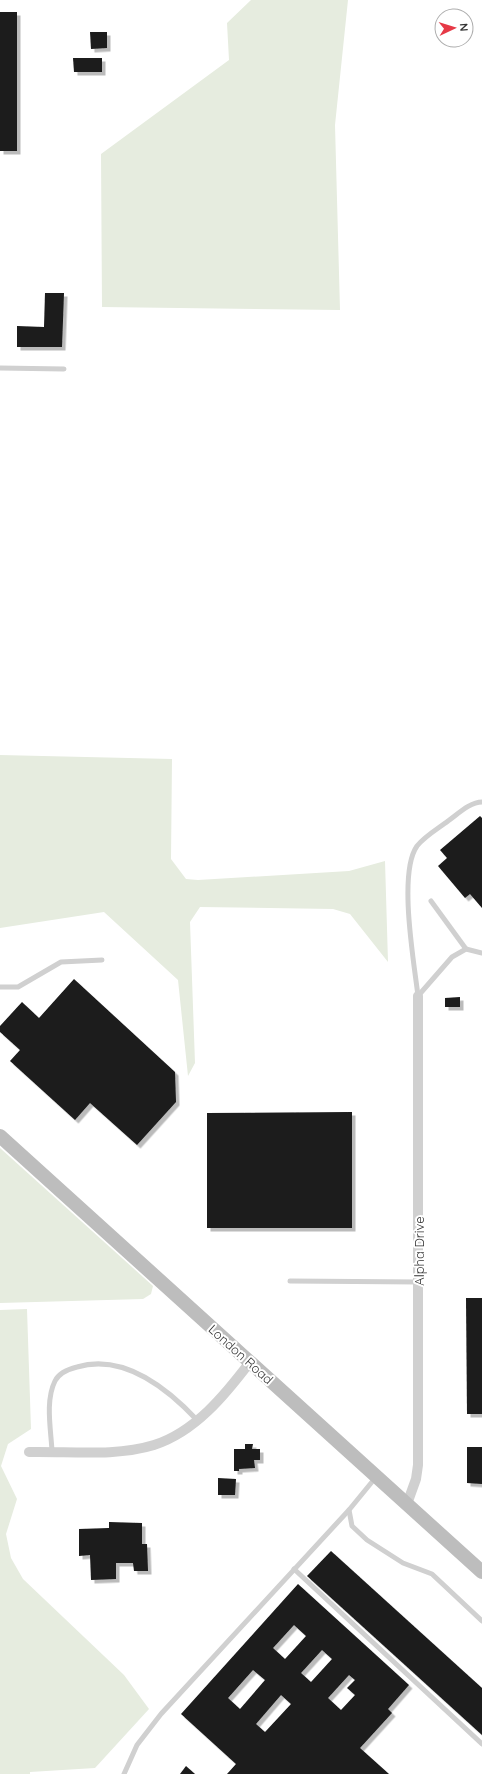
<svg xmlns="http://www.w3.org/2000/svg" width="482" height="1774" font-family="Quicksand,sans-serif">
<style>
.green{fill:#e6ecdf}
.building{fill:#1a1a1a;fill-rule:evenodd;filter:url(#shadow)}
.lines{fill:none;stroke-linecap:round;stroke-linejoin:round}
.lane{stroke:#d0d0d0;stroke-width:5}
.street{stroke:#d0d0d0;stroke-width:10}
.secondary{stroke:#bdbdbd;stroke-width:14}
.labels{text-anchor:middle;stroke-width:4;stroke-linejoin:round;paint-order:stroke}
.street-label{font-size:13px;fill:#333;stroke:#fff}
</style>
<defs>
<filter id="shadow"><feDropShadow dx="3.5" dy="3.5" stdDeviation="0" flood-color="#0004"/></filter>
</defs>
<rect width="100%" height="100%" fill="#fff"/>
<g class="green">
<polygon points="251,0 348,0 335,125 340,310 102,307 101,154 229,60 227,23"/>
<polygon points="0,755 172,759 171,859 186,879 198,880 349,871 385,861 388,962 350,914 333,909 200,907 190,922 195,1063 188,1076 178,980 104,912 0,928"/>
<polygon points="0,1148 153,1286 151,1294 143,1299 0,1303"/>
<polygon points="27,1309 31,1429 8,1444 1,1466 17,1499 6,1534 11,1558 23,1579 124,1675 149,1709 95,1768 30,1772 30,1774 0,1774 0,1310"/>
</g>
<g class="building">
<rect x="0" y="12" width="17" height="139"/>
<polygon points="90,32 107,32 107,48 91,49"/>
<polygon points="73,58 102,58 102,72 74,72"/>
<polygon points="45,293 64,293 62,347 17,347 17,326 44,327"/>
<polygon points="480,816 482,818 482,908 470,894 465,898 438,866 447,858 440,850"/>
<polygon points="74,979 175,1072 176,1102 137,1145 90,1103 75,1120 10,1061 20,1050 0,1032 0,1026 22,1002 39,1018"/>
<polygon points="460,997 460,1007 445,1007 445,998"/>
<polygon points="352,1112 352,1228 207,1228 207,1113"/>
<polygon points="466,1298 482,1298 482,1414 467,1414"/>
<polygon points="245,1444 253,1444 252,1449 260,1449 260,1460 254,1460 255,1468 239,1469 239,1471 234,1471 234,1449 245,1449"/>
<polygon points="467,1447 482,1447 482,1484 467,1483"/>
<polygon points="218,1478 236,1479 235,1495 218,1495"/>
<polygon points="109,1522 142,1523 142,1544 147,1544 148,1571 134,1571 133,1563 116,1563 116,1579 91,1580 90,1555 79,1556 79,1529 109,1528"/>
<polygon points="331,1551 482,1688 482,1735 307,1576"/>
<path d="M 298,1584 L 409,1685 L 388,1709 L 392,1713 L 360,1748 L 389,1774 L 227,1774 L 236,1764 L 181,1714 ZM 294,1625 L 306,1636 L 285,1659 L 273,1648 ZM 322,1650 L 332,1659 L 311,1682 L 301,1673 ZM 253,1670 L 265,1680 L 240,1709 L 228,1698 ZM 349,1675 L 355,1680 L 347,1688 L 355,1695 L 341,1710 L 328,1698 ZM 281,1695 L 291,1704 L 265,1732 L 256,1724 Z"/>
<polygon points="186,1766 195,1774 180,1774"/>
</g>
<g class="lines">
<g class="lane">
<polyline points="0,368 64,369"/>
<polyline points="431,901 466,949"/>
<polyline points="0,987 18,987 61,962 102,960"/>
<path d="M 418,996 C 414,962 398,873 417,846 C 425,836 439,828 448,821 C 458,814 470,802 482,802"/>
<polyline points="418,996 452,957 466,949 482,953"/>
<polyline points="290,1281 419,1282"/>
<path d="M 52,1451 C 51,1430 45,1401 55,1381 C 59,1373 69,1369 77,1367 C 124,1353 167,1388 197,1420"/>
<polyline points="376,1477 349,1510 352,1526 367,1540 403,1563 432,1574 482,1621"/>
<polyline points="294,1569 482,1744"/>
<polyline points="124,1774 137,1745 161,1714 349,1510"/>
</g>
<g class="street">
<path d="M 29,1452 C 69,1451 115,1457 154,1445 C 195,1432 225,1395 250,1362"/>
<polyline points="407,1504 416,1479 418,1465 418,996"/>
</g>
<polyline class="secondary" points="0,1136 482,1572"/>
</g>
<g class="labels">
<g class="street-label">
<text transform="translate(419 1251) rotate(-90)" y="5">Alpha Drive</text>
<text transform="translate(241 1354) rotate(42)" y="5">London Road</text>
</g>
</g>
<g transform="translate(454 28) rotate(86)"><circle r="19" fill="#ffffff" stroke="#adadad"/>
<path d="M0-3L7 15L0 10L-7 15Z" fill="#e63946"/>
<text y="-6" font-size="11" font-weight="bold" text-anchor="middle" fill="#333333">N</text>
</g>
</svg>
